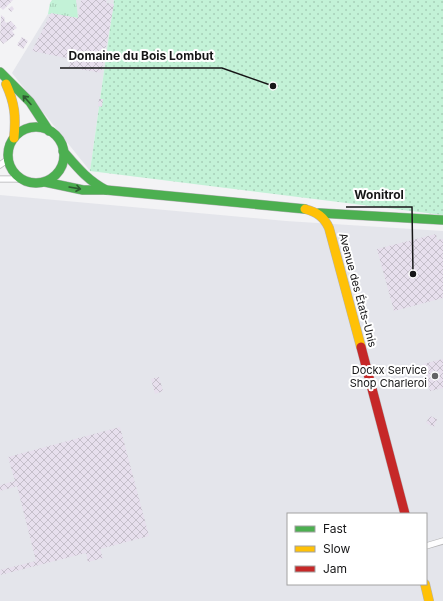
<svg xmlns="http://www.w3.org/2000/svg" width="443" height="601" font-family="Inter,sans-serif">
<style>
.built{fill:#e4e5eb;fill-rule:evenodd}
.grass{fill:url(#grass-tufts)}
.park{fill:url(#park-dots)}
.building{fill:url(#building-cross-hatch)}
.lines{fill:none;stroke-linecap:round;stroke-linejoin:round}
.lane-casing{stroke:#b3b3b5;stroke-width:7}
.fast-casing{stroke:#b3b3b5;stroke-width:10}
.slow-casing{stroke:#b3b3b5;stroke-width:10}
.jam-casing{stroke:#b3b3b5;stroke-width:10}
.lane{stroke:#fdfdfe;stroke-width:5.5}
.fast{stroke:#4caf50;stroke-width:9}
.slow{stroke:#ffc107;stroke-width:9}
.jam{stroke:#c62828;stroke-width:9}
.oneway{stroke:#2e5b31}
.poi-dot{fill:#636365;stroke:#fff;stroke-width:1.5}
.labels{text-anchor:middle;stroke-width:4;stroke-linejoin:round;paint-order:stroke}
.street-label{font-size:11px;fill:#161617;stroke:#fff}
.poi-label{font-size:11px;fill:#161617;stroke:#fff;text-anchor:end}
.leader{fill:none;stroke:#161617;stroke-width:1.5}
.callout-dot{fill:#161617;stroke:#fff;stroke-width:1.5}
.callout-label{font-size:12px;text-anchor:middle;font-weight:bold;fill:#161617;stroke:#fff;stroke-width:4;stroke-linejoin:round;paint-order:stroke}
</style>
<defs>
<pattern id="grass-tufts" width="24" height="20" patternUnits="userSpaceOnUse"><rect width="24" height="20" fill="#c3f2d7"/><path d="M3 7l-1-3M5 7V3M7 7l1-3M15 17l-1-3M17 17v-4M19 17l1-3" fill="none" stroke="#a7cfb8"/></pattern>
<pattern id="park-dots" width="8" height="8" patternUnits="userSpaceOnUse"><rect width="8" height="8" fill="#c3f2d7"/><path d="M2 2h.1M6 6h.1" fill="none" stroke="#a7cfb8" stroke-width="1.8" stroke-linecap="round"/></pattern>
<pattern id="building-cross-hatch" width="8" height="8" patternUnits="userSpaceOnUse"><rect width="8" height="8" fill="#e7dfed"/><path d="M0 0l8 8M0 8l8-8" fill="none" stroke="#c5bfca"/></pattern>
</defs>
<rect width="100%" height="100%" fill="#f3f3f5"/>
<g class="built">
<polygon points="76,0 114,0 90,171 12,73 48,14 77,18"/>
<path d="M 0,195 L 286,221 L 443,231 L 443,601 L 0,601 ZM 288,514 L 426,514 L 426,584 L 288,584 Z"/>
</g>
<polygon class="grass" points="52,0 76,0 78,18 48,14 50,3"/>
<polygon class="park" points="114,0 443,0 443,215 90,171"/>
<g class="building">
<polygon points="0,0 13,0 3,10 0,7"/>
<polygon points="81,0 107,0 106,3 114,4 101,73 69,67 71,59 32,51 51,13 78,18"/>
<polygon points="12,6 14,9 11,12 8,9"/>
<polygon points="1,15 5,18 4,20 6,23 11,21 17,28 12,31 15,35 3,44 0,40"/>
<polygon points="22,37 28,41 23,49 17,45"/>
<polygon points="99,99 103,99 102,107 98,106"/>
<polygon points="436,234 437,240 443,239 443,298 394,311 377,249"/>
<polygon points="443,359 443,388 430,391 423,364"/>
<polygon points="159,377 163,391 155,394 151,379"/>
<polygon points="430,416 437,419 434,427 426,423"/>
<polygon points="120,427 149,536 100,549 103,558 88,562 86,553 0,575 0,570 36,561 17,486 0,491 0,485 15,481 8,457"/>
</g>
<g class="lines">
<defs>
<g id="lane">
<polyline points="0,165 8,159"/>
<polyline points="0,179 22,179"/>
<polyline points="426,546 443,541"/>
</g>
<g id="fast">
<polyline points="0,72 30,102 49,131"/>
<circle cx="36" cy="155" r="28"/>
<path d="M 63,151 C 77,167 87,180 106,190"/>
<polyline points="45,182 83,190 106,190 305,209"/>
<polyline points="319,213 443,220"/>
</g>
<g id="slow">
<path d="M 6,84 C 15,104 16,116 14,138"/>
<path d="M 305,209 C 317,212 324,217 329,228 L 361,347"/>
<polyline points="425,584 429,601"/>
</g>
<polyline id="jam" points="361,347 405,514"/>
</defs>
<use href="#lane" class="lane-casing"/>
<use href="#fast" class="fast-casing"/>
<use href="#slow" class="slow-casing"/>
<use href="#jam" class="jam-casing"/>
<use href="#lane" class="lane"/>
<use href="#fast" class="fast"/>
<use href="#slow" class="slow"/>
<use href="#jam" class="jam"/>
</g>
<defs><path id="oneway-shaft" d="M-6 0H5M1.5-3L5.5 0L1.5 3" fill="none" stroke-width="1.6" stroke-linecap="round" stroke-linejoin="round"/></defs>
<g class="oneway">
<use href="#oneway-shaft" transform="translate(27 100) rotate(-132)"/>
<use href="#oneway-shaft" transform="translate(75 188) rotate(10)"/>
</g>
<circle class="poi-dot" cx="435" cy="376" r="4"/>
<g class="labels">
<g class="street-label">
<text transform="translate(358 290) rotate(75)" y="4">Avenue des États-Unis</text>
</g>
<g class="poi-label">
<text x="427" y="374">Dockx Service<tspan x="427" dy="13">Shop Charleroi</tspan></text>
</g>
</g>
<path class="leader" d="M273 86L222 68H60M413 274L412 207H346"/>
<g class="callout-dot">
<circle cx="273" cy="86" r="4"/>
<circle cx="413" cy="274" r="4"/>
</g>
<g class="callout-label">
<text x="141" y="60">Domaine du Bois Lombut</text>
<text x="379" y="199">Wonitrol</text>
</g>
<rect x="287" y="513" width="140" height="72" fill="#ffffff" stroke="#a2a2a2"/>
<rect x="295" y="526" width="20" height="6" fill="#4caf50" stroke="#a2a2a2"/>
<text x="323" y="533" font-size="12" fill="#161617">Fast</text>
<rect x="295" y="546" width="20" height="6" fill="#ffc107" stroke="#a2a2a2"/>
<text x="323" y="553" font-size="12" fill="#161617">Slow</text>
<rect x="295" y="566" width="20" height="6" fill="#c62828" stroke="#a2a2a2"/>
<text x="323" y="573" font-size="12" fill="#161617">Jam</text>
</svg>
